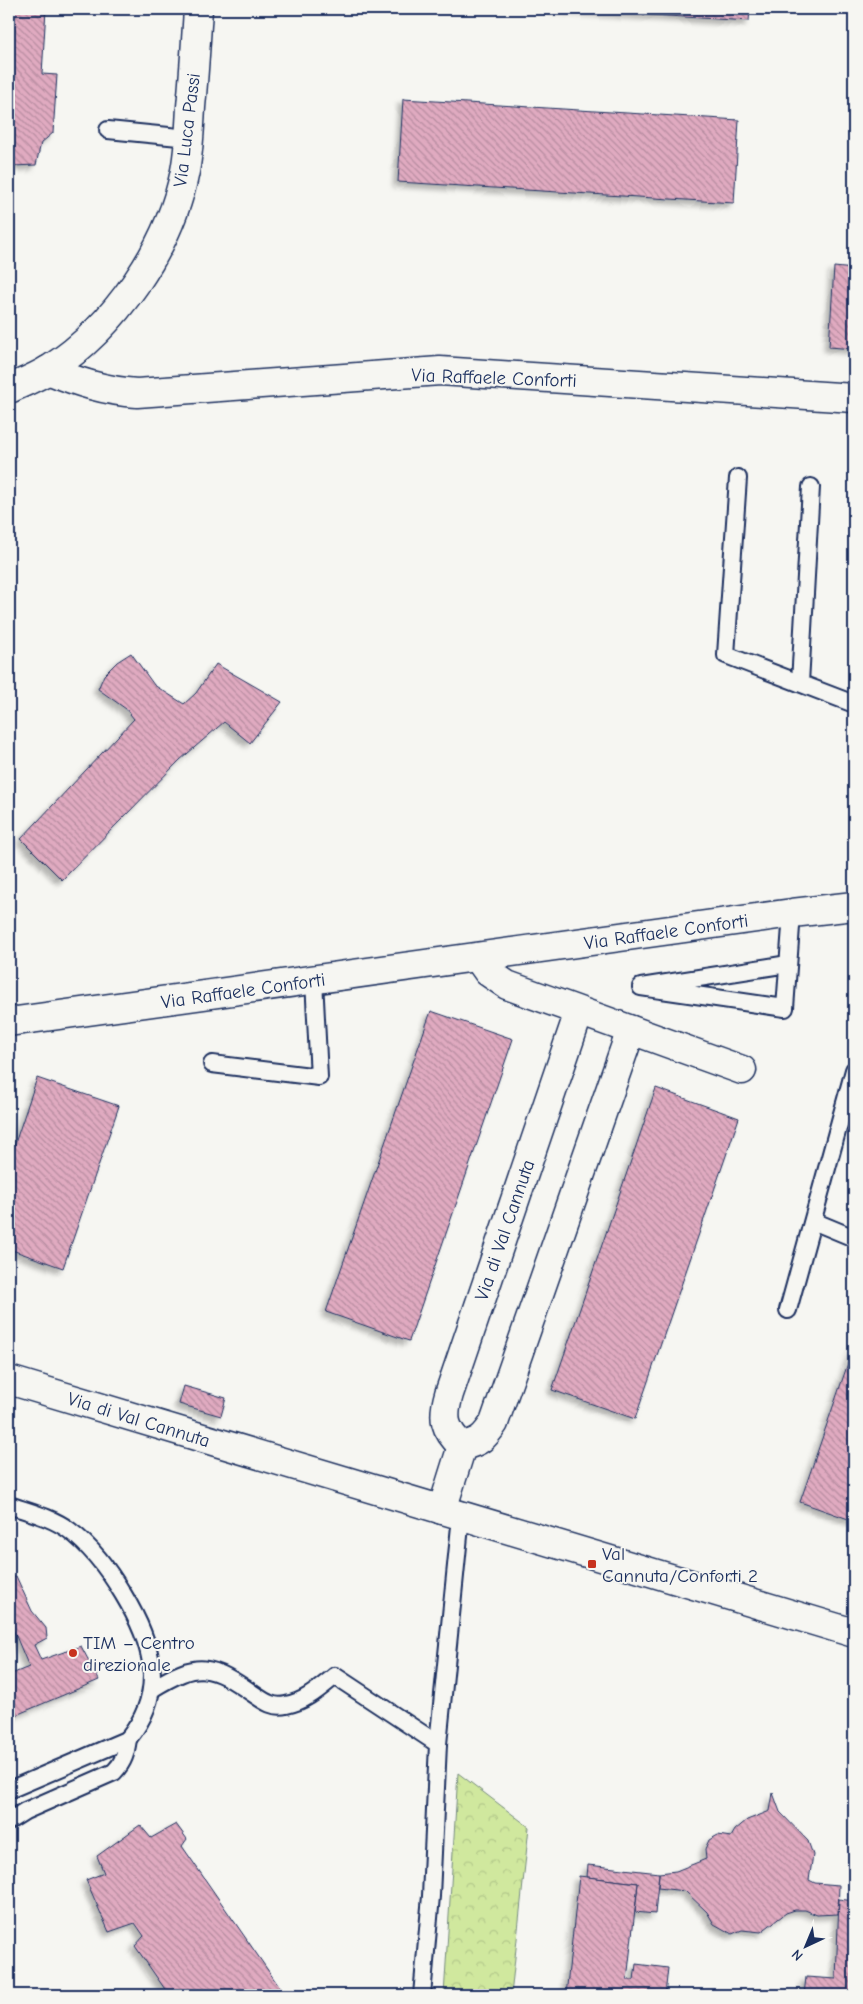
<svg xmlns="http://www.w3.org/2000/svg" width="863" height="2004" font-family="'Comic Neue',sans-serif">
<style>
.forest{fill:url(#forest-crowns);stroke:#768c7e}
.building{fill:url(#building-back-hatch);stroke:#1b2f5e;filter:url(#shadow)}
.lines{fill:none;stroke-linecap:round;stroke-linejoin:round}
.lane-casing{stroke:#1b2f5e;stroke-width:20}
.street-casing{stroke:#1b2f5e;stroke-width:31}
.lane{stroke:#f6f6f2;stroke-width:16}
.street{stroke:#f6f6f2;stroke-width:28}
.poi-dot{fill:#c8321e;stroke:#f6f6f2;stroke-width:2}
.labels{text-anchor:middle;stroke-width:4;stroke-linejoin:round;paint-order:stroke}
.street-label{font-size:19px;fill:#1b2f5e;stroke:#f6f6f2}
.poi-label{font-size:19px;fill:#1b2f5e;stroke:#f6f6f2;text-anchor:start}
</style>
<defs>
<pattern id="forest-crowns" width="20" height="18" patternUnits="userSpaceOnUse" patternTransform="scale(1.25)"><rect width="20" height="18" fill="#d0e89e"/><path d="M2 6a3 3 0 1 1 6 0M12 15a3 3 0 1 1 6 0" fill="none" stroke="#b2c78a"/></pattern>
<pattern id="building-back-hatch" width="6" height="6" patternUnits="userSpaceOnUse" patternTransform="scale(1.25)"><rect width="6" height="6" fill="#e0aac0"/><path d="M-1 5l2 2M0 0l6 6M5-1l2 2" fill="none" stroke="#b58b9f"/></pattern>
<filter id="shadow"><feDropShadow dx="-4.5" dy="4.5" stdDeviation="2.5" flood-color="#0004"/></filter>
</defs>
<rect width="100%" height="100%" fill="#f6f6f2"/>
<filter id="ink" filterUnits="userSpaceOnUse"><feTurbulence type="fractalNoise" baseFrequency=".02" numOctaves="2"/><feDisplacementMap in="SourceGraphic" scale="10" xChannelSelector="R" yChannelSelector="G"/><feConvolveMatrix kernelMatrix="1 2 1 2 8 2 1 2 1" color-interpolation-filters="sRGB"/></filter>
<g filter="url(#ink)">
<polygon class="forest" points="458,1773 529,1827 511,1995 444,1995"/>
<g class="building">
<polygon points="9,9 46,9 42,74 57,75 53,133 41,143 36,165 13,166 9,171"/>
<polygon points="555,9 750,9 749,21"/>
<polygon points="403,99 739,120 734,203 398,182"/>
<polygon points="834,267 854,269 854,349 829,347"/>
<polygon points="131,653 154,685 184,704 196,693 216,664 282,702 250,743 224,722 180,760 62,880 21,839 134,719 126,709 98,689 104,675 117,662"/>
<polygon points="431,1011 513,1039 409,1341 326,1312"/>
<polygon points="37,1078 119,1106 63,1268 9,1249 9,1161"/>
<polygon points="656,1088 739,1118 635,1419 552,1390"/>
<polygon points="854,1346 854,1521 800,1502"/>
<polygon points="184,1386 226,1398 221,1416 179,1404"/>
<polygon points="16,1576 32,1611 46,1628 47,1638 34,1645 41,1660 81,1646 99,1680 9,1718 9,1675 29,1667 13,1629 9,1631 9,1580"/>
<polygon points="773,1793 780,1812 808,1841 813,1855 809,1880 815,1883 839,1885 838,1914 817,1915 805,1910 795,1910 786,1913 761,1932 742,1930 732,1934 714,1924 707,1912 685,1891 658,1888 659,1873 676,1871 706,1859 705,1849 709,1840 718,1835 731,1837 735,1830 747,1820 770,1811"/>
<polygon points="176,1824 187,1839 182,1846 285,1995 169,1995 135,1946 144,1936 135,1923 109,1932 86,1880 104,1873 97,1856 140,1825 151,1838"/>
<polygon points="588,1865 659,1873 655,1914 635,1912 638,1883 587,1877"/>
<polygon points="579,1876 638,1883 627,1980 634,1980 636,1964 668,1968 665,1995 566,1995"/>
<polygon points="839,1899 854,1901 854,1995 804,1995 806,1977 836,1979"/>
</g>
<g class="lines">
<defs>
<g id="lane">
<polyline points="108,130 189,138"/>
<polyline points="738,478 726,655 854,704"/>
<polyline points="800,683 811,487"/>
<polyline points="788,964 641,987 785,1008 792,913"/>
<polyline points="212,1064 319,1077 314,980"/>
<polyline points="813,1221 854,1238"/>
<polyline points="788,1310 854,1070"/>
<path d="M 9,1505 C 29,1512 51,1517 69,1530 C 92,1547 108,1569 123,1594 C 152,1642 168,1690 128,1739 L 9,1790"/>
<path d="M 152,1689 C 199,1660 210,1664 255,1695 C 265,1702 274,1708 286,1705 C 305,1702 320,1688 335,1676 L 438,1744 L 431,1896 L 422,1995"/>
<polyline points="438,1744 461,1516"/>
<path d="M 9,1821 L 25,1811 L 114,1772 C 124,1762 126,1753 128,1739"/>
</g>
<g id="street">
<path d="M 48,370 C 78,382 105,391 137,393 L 440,371 L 854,398"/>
<path d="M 9,389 C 22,383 37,377 50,369 C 115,327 170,247 185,171 C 189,150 190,128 191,107 C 194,74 196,41 198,9"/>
<polyline points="478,958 488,972 507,985 742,1070"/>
<path d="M 579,1012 L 449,1394 C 442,1418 444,1429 462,1446 C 480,1442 484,1438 494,1423 L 631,1030"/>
<polyline points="9,1022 792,913 854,906"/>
<polyline points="9,1380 854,1633"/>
<polyline points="442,1510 462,1446"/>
</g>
</defs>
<use href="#lane" class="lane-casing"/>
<use href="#street" class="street-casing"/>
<use href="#lane" class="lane"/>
<use href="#street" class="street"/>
</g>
</g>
<g class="poi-dot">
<rect x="587" y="1559" width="10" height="10" rx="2.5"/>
<circle cx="73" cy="1653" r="5"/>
</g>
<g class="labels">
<g class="street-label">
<text transform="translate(186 130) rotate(-83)" y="7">Via Luca Passi</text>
<text transform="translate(494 377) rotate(2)" y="7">Via Raffaele Conforti</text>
<text transform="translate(666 931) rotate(-8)" y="7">Via Raffaele Conforti</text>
<text transform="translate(243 990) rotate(-8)" y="7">Via Raffaele Conforti</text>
<text transform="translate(504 1230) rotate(-71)" y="7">Via di Val Cannuta</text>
<text transform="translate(139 1419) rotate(17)" y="7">Via di Val Cannuta</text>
</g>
<g class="poi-label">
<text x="602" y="1560">Val<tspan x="602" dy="22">Cannuta/Conforti 2</tspan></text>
<text x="83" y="1649">TIM – Centro<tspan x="83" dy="22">direzionale</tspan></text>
</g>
</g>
<rect width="863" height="2004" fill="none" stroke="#f6f6f2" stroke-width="30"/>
<rect x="15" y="15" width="833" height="1974" fill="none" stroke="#1b2f5e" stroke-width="2" filter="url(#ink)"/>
<g transform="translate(806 1946) rotate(224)" stroke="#f6f6f2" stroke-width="4" paint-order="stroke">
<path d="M0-4L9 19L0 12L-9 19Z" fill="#1b2f5e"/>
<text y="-8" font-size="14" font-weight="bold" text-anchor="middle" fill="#1b2f5e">N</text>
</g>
</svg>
